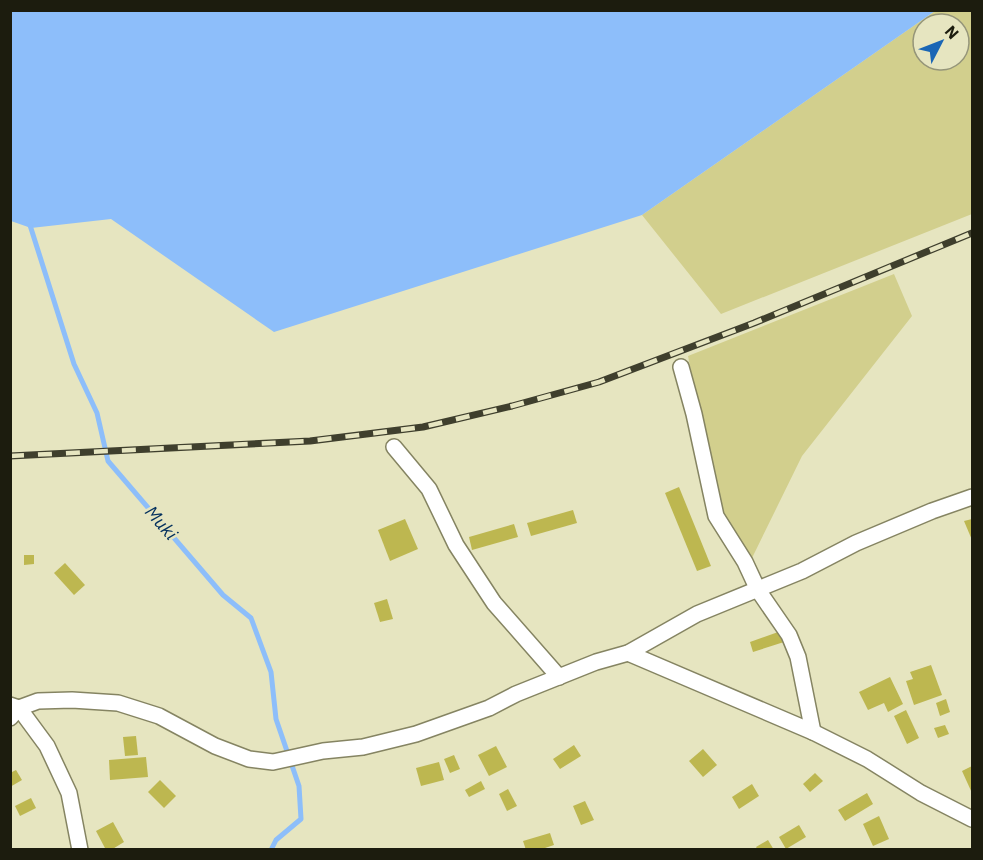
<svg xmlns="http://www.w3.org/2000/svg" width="983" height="860" font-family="'IBM Plex Sans',sans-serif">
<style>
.green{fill:#d2cf8d;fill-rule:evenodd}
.water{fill:#8dbefa}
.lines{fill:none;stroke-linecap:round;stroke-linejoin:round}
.stream{stroke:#8dbefa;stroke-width:5}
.building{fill:#bdb750}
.street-casing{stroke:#858462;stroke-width:18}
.street{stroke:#fff;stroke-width:15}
.rail-casing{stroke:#3f3f2d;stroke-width:7}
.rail{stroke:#e6e5c0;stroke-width:4.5;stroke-dasharray:14;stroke-linecap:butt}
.labels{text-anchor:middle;stroke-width:5;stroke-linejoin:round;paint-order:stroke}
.water-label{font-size:18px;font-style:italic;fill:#03305d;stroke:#e6e5c0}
</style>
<rect width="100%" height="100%" fill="#e6e5c0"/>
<g class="green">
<path d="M 935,11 L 972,11 L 972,214 L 721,314 L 642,215 ZM 923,24 L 959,24 L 959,60 L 923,60 Z"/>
<polygon points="894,274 912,316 802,456 752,558 717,502 688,356"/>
</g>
<polygon class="water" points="11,10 935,10 935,11 642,215 274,332 111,219 31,228 11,221"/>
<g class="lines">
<polyline class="stream" points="29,222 74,364 97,413 108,461 223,595 251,618 271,672 276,719 299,786 301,819 276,840 271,850"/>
</g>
<g class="building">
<polygon points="679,487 711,566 697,571 665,493"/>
<polygon points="573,510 577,523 531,536 527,523"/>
<polygon points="405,519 418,549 390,561 378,530"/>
<polygon points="972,519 972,540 964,521"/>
<polygon points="514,524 518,537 472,550 469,537"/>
<polygon points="24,555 34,555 34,564 24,565"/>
<polygon points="65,563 85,585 74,595 54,573"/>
<polygon points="387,599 393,619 380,622 374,603"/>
<polygon points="781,631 784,642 753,652 750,642"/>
<polygon points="931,665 942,695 914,705 906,681 913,679 910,672"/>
<polygon points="890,677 903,704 888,712 884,703 868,710 859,692"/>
<polygon points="946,699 950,712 940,716 936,703"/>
<polygon points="906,710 919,738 907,744 894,716"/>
<polygon points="945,725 949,734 938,738 934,728"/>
<polygon points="136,736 138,755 125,756 123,737"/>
<polygon points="574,745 581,756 560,769 553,759"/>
<polygon points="496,746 507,767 489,776 478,755"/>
<polygon points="703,749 717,765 703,777 689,761"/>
<polygon points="454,755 460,769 450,773 444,759"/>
<polygon points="146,757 148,777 110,780 109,760"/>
<polygon points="439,762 444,780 421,786 416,768"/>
<polygon points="972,766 972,793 962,771"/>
<polygon points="16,770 22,780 10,787 10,773"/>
<polygon points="815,773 823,781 810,792 803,784"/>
<polygon points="160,780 176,796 164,808 148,792"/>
<polygon points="481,781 485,789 469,797 465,790"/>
<polygon points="752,784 759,796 739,809 732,797"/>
<polygon points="508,789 517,806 507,811 499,794"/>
<polygon points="867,793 873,804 845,821 838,810"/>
<polygon points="31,798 36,808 20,816 15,806"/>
<polygon points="585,801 594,820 581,825 573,806"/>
<polygon points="879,816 889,839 873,846 863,824"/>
<polygon points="113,822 124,842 111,850 106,850 96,831"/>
<polygon points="799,825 806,837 786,849 779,837"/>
<polygon points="550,833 554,845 539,850 526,850 523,841"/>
<polygon points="768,840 774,850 758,850 756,847"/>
</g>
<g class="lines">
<defs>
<g id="street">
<polyline points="681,367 694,414 716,516 745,562 758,590 789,635 798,657 813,732"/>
<polyline points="394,447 429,489 456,545 494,603 559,677"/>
<polyline points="628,653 813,732 867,759 921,793 972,819"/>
<polyline points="10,705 19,708 47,746 69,793 80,850"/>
<polyline points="10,718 19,708 38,701 72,700 118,703 159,716 215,746 249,759 273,762 323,751 363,747 416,734 489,708 516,694 596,662 628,653 697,614 802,571 856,543 932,511 972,497"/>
</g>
</defs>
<use href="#street" class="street-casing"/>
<use href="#street" class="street"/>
<defs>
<polyline id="rail" points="10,456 310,441 423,427 512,406 599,382 754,323 972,233"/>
</defs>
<use href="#rail" class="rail-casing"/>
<use href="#rail" class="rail"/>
</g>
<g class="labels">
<g class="water-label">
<text transform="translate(161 523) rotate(49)" y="6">Muki</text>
</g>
</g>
<rect width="983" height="860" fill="none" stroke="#1c1c0e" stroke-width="24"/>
<g transform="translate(941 42) rotate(48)"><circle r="28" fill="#e6e5c0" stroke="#959579" stroke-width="1.5"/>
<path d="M0-4.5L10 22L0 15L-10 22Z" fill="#1a66b5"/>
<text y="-9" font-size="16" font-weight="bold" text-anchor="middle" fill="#1c1c0e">N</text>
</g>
</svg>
